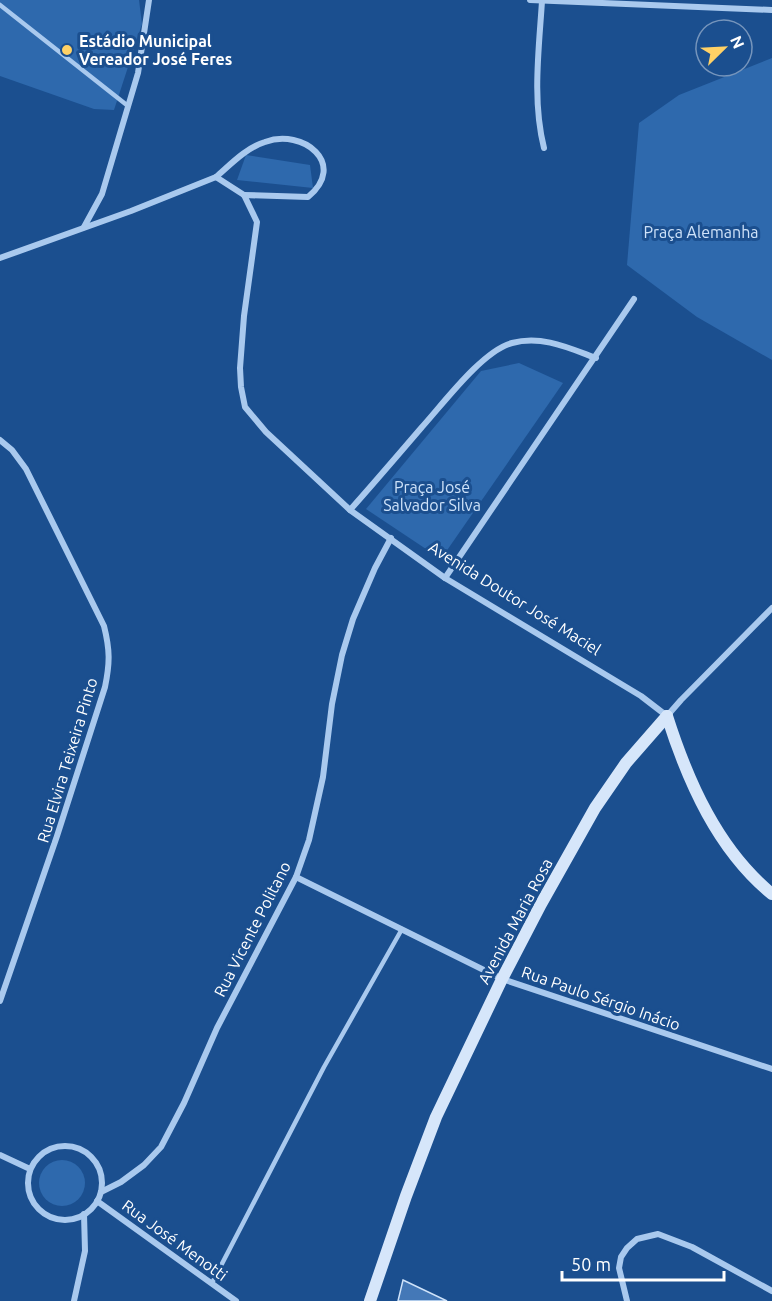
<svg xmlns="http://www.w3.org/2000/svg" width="772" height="1301" font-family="Ubuntu,sans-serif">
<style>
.green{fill:#2e69ad}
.building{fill:#4478b7;stroke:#cfe3fa;stroke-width:1.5}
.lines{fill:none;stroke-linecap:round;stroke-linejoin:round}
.lane{stroke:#a9c9ee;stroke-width:4.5}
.street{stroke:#a9c9ee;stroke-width:6}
.secondary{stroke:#d6e6fa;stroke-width:12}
.poi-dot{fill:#ffd166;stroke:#1b4f8f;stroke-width:2}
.labels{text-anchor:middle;stroke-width:6;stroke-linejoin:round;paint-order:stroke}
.poi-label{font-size:16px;font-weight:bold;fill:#fff;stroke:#1b4f8f;text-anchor:start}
.park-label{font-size:16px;fill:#cfe3fa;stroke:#1b4f8f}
.street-label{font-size:16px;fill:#fff;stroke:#1b4f8f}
</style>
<rect width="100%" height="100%" fill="#1b4f8f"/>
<g class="green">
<polygon points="0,0 139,0 142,24 114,110 94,109 0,76"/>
<polygon points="772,58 772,360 697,317 627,265 639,123 679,95"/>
<polygon points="246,155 310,165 313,188 237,180"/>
<polygon points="519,363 563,383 441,559 366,509 481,371"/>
<circle cx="62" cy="1183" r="23"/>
</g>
<polygon class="building" points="403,1280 447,1301 398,1301"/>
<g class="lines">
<g class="lane">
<polyline points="0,5 128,106"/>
<polyline points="212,1283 324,1067 402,929"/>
</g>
<g class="street">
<polyline points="530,0 772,10"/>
<path d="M 542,1 C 539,49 532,100 544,148"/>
<path d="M 216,177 C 231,164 246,148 265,142 C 303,128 348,164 308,197 L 244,195"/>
<polyline points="84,227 102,194 138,73 149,0"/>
<polyline points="0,258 131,211 216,177 244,195 257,222 244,316 240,368 241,387 245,407 266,432 350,510 445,578 641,696 667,716 681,700 772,608"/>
<path d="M 0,440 L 12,450 L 26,469 L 104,626 C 110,650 110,663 105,687 L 57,836 L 0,1001"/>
<path d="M 350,510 C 374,483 398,455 422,427 C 443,404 482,351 512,343 C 542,335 569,348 596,358"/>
<polyline points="445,578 634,299"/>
<polyline points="296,877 502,979 772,1069"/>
<circle cx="65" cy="1183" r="37"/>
<polyline points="0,1155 30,1169"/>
<polyline points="101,1192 121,1182 144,1165 161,1147 184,1103 217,1028 296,877 309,840 323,777 332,704 342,655 353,619 375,568 391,538"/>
<polyline points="97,1201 236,1301"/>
<polyline points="74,1301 85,1251 84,1214"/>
<polyline points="627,1301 619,1268 621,1257 627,1248 637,1239 658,1234 692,1247 772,1291"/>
</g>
<g class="secondary">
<path d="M 667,716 C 688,782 718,850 772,894"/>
<polyline points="370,1301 406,1196 436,1117 502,979 541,904 595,808 626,763 667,716"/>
</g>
</g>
<circle class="poi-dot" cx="67" cy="50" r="6"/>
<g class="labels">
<g class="poi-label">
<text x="79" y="47">Estádio Municipal<tspan x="79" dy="18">Vereador José Feres</tspan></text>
</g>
<g class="park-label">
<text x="701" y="238">Praça Alemanha</text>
<text x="432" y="493">Praça José<tspan x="432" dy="18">Salvador Silva</tspan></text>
</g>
<g class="street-label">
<text transform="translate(515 598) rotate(32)" y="6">Avenida Doutor José Maciel</text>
<text transform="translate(67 760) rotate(-73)" y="6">Rua Elvira Teixeira Pinto</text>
<text transform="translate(515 921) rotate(-62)" y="6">Avenida Maria Rosa</text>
<text transform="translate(252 929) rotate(-63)" y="6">Rua Vicente Politano</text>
<text transform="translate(601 998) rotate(19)" y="6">Rua Paulo Sérgio Inácio</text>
<text transform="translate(175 1240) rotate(36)" y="6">Rua José Menotti</text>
</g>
</g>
<g transform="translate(724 48) rotate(66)"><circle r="28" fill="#1b4f8f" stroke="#7695bc" stroke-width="1.5"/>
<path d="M0-4.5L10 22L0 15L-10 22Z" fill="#ffd166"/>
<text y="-9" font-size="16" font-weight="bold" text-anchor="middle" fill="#ffffff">N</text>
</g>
<path d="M562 1271v9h162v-9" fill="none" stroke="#ffffff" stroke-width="3"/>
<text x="571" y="1271" font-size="18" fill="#ffffff" stroke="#1b4f8f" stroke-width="4.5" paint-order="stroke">50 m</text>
</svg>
